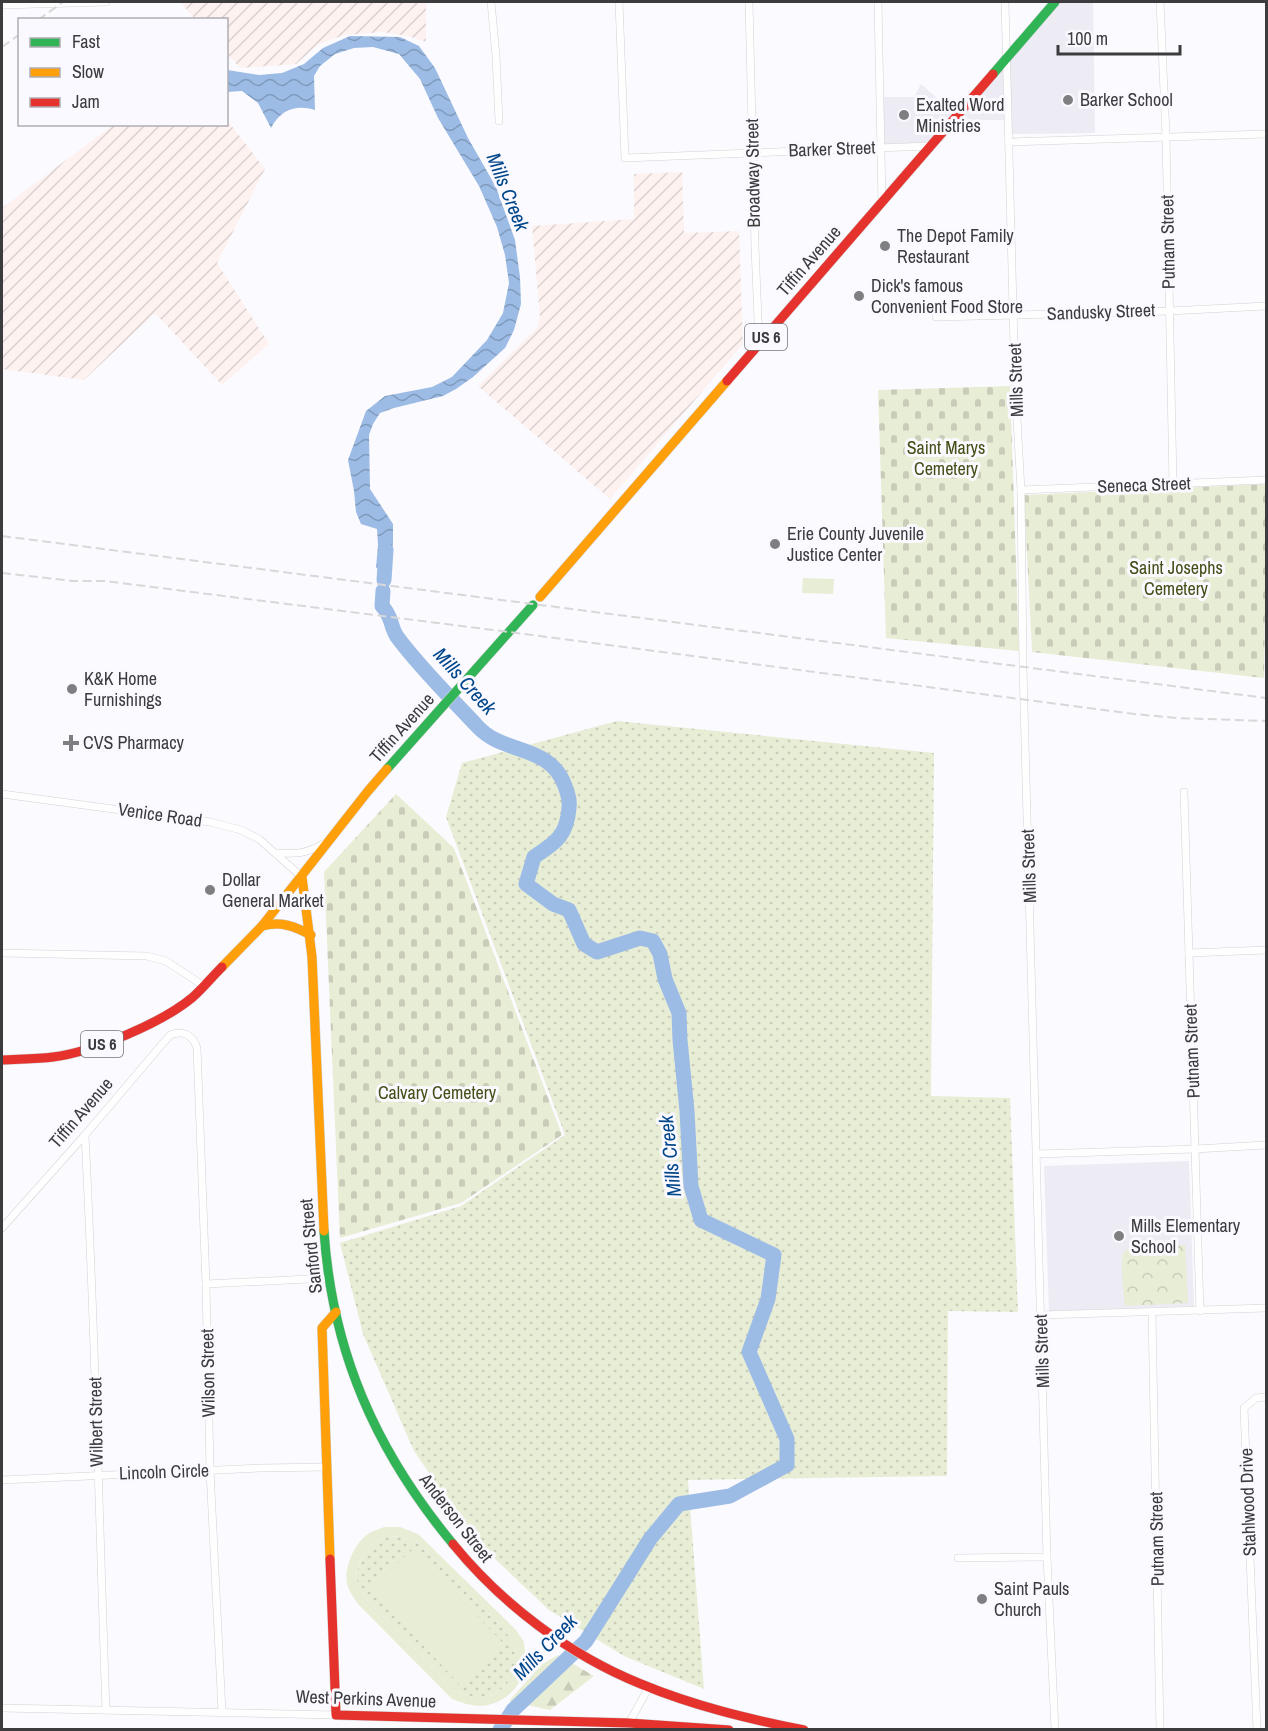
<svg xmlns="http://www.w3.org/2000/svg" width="1268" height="1731" font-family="'Archivo Narrow',sans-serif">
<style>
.built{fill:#edebf3}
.industrial{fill:url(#industrial-furrows)}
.grass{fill:url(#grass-dots)}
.forest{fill:url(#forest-firs)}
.cemetery{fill:url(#cemetery-stones)}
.park{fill:url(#park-crowns)}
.pitch{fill:#e8edd6;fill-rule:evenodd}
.water{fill:url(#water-waves)}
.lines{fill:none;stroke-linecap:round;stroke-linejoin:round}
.river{stroke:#9cbce6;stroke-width:15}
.street-casing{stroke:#d2d2d4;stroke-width:8}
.fast-casing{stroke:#d2d2d4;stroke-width:10}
.slow-casing{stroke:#d2d2d4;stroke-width:10}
.jam-casing{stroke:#d2d2d4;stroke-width:10}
.street{stroke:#fefeff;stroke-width:7}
.fast{stroke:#30b455;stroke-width:9}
.slow{stroke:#ff9f0a;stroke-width:9}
.jam{stroke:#e5322d;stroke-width:9}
.rail{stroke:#d8d8d9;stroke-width:2;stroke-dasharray:9 4.5;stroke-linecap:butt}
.poi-dot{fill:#7f7e81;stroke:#faf9ff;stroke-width:2}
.labels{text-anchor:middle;stroke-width:6;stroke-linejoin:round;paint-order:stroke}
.shield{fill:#faf9ff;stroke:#757578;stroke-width:1.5}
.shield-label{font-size:16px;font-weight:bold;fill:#3c3c3e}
.poi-label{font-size:18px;fill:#3c3c3e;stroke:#faf9ff;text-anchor:start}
.street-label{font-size:18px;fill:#3c3c3e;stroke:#faf9ff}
.park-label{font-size:18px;fill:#464e17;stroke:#faf9ff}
.water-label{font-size:20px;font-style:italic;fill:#00468b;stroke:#faf9ff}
</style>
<defs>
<pattern id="industrial-furrows" width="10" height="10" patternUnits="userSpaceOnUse" patternTransform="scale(1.5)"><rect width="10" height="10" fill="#fdf2f0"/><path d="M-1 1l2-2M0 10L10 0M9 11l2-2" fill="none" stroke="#dad0cf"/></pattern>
<pattern id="grass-dots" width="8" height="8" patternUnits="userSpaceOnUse" patternTransform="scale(1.5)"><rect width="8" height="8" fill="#e8edd6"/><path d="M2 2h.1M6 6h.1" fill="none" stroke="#c8ccb9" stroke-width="1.8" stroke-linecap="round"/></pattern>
<pattern id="forest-firs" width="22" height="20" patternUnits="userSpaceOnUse" patternTransform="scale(1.5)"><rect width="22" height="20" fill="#e8edd6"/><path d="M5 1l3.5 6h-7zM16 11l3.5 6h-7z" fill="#c8ccb9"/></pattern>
<pattern id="cemetery-stones" width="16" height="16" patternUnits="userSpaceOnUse" patternTransform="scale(1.5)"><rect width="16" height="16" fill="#e8edd6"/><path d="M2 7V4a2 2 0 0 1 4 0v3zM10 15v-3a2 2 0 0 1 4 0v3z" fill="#c8ccb9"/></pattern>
<pattern id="park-crowns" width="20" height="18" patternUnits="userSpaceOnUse" patternTransform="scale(1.5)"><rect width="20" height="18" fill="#e8edd6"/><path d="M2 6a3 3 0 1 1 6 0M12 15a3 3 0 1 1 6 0" fill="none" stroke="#c8ccb9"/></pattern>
<pattern id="water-waves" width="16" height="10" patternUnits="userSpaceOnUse" patternTransform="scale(1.5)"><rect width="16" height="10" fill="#9cbce6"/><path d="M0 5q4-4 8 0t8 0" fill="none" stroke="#809abc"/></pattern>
</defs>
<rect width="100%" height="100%" fill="#fbfafe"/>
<g class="built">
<polygon points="1052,2 1093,2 1095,133 1006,134 1005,120 961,120 942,142 884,144 883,97 914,97 921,84 954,113"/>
<polygon points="1189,1161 1194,1306 1049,1311 1044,1166"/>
</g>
<g class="industrial">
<polygon points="180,2 426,2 426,42 408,36 383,32 344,35 319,44 296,64 240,68 227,54 226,20 195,19"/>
<polygon points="227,120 265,169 217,263 269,344 222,385 155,313 84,380 2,369 2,208 113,125 226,124"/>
<polygon points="682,172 684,233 739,231 743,344 610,499 478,386 537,328 540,317 532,226 634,219 634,174"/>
</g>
<g class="grass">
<polygon points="617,721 934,753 931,1096 1010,1098 1018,1312 948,1311 947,1476 688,1480 704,1689 624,1656 549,1610 475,1540 414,1451 363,1334 340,1243 461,1206 565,1135 446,817 462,763"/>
<path d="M 388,1536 L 402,1537 L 417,1542 L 502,1627 C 508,1635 514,1643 516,1652 C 522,1672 503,1694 484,1697 C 474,1698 465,1695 456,1691 L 367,1600 L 358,1586 L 356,1573 L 365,1550 L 375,1543 Z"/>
</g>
<polygon class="forest" points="558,1655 594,1676 550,1710 509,1701 541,1665"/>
<g class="cemetery">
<polygon points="1010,386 1019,651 886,638 878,390"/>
<polygon points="1266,484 1266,614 1265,615 1264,678 1032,652 1024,495"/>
<polygon points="396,794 454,848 562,1135 461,1203 340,1238 324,872"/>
</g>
<path class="park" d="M 1185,1245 L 1188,1303 L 1125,1306 C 1124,1296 1120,1261 1123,1254 C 1125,1250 1128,1250 1131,1248 Z"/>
<g class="pitch">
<polygon points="803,578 834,579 833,594 802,593"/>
<path d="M 384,1527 L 400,1527 L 418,1534 L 516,1630 C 518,1634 522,1638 524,1642 C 524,1643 525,1650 525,1651 C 527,1677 515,1698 488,1705 C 476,1708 463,1703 452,1699 L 358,1604 C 355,1599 350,1593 348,1587 C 342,1569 355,1541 371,1532 C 375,1530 380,1529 384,1527 ZM 388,1536 L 402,1537 L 417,1542 L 502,1627 C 508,1635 514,1643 516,1652 C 522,1672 503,1694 484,1697 C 474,1698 465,1695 456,1691 L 367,1600 L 358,1586 L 356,1572 L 365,1550 L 375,1543 Z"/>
<polygon points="413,1549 505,1645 461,1686 370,1589"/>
</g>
<path class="water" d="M 350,36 L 400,37 L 419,46 L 435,68 L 468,138 L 496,187 L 515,240 L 520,277 L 521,304 L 514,330 L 505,348 L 473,377 L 456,389 L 443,396 L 394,408 L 380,413 L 373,424 L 369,435 L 370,489 L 393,524 L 393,543 L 389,570 L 376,568 L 378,545 L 377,529 L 361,524 L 356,512 L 354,491 L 348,460 L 366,411 L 385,396 L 432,387 L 452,377 L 487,340 L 503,313 L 509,283 L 505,255 L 497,227 L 479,186 L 438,118 L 420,79 L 399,54 L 373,47 L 354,48 L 335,54 L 320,66 L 314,76 L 315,110 C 296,104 280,110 271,128 L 258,103 L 242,91 L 227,92 L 227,70 L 259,75 L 282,73 L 304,64 L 323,48 Z"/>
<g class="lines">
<g class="river">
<polyline points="384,580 386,550"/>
<path d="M 383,591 L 382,606 C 393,617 390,628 398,638 C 422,670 451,698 478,727 C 504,755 550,744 565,786 C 568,794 570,800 569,808 C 567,836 555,843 534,857 L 526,884 L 553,904 L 569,910 L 584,944 L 597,952 L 640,938 L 653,941 L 660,954 L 665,979 L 679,1013 L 680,1040 L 687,1111 L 691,1186 L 701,1220 L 774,1255 L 768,1299 L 749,1352 L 787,1439 L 787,1465 L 730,1496 L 679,1504 L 650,1539 L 586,1641 L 513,1710 L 500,1730"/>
</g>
<defs>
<g id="street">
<polyline points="491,2 496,56 499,121"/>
<polyline points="619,2 625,158 930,146"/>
<polyline points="749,2 755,247 759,344"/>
<polyline points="878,2 882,202"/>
<polyline points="1005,2 1015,384 1021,490 1023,668 1047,1557 1055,1730"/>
<polyline points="1160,2 1166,136 1173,483"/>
<polyline points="2,5 106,2"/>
<polyline points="1009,142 1266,134"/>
<polyline points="936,317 1169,311 1266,306"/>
<polyline points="1021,490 1266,480"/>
<polyline points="1184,792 1200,1311"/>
<polyline points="2,794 210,822 241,830 259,839 302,877"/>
<path d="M 277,853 C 297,854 305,854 323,844"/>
<polyline points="2,953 147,956 166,961 204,986"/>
<polyline points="1189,953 1266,950"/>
<path d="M 85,1135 C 95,1326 99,1518 106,1710"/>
<polyline points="1037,1154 1195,1149 1266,1145"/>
<path d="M 2,1228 L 85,1135 L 170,1035 C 183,1030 193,1035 197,1048 L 206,1284 L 210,1470 L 222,1712"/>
<polyline points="206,1284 329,1278"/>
<polyline points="1152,1313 1160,1730"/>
<polyline points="1041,1315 1266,1308"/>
<polyline points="2,1480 261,1468 326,1467"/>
<polyline points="958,1558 1047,1557"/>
<polyline points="2,1708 336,1715"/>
<polyline points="629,1723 649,1687"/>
<polyline points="1257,1730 1244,1408 1256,1398 1266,1397"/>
</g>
<g id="fast">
<polyline points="993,74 1055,2"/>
<polyline points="387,769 533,605"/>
<path d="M 324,1231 C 332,1352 376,1451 453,1544"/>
</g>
<g id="slow">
<polyline points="540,597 727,381"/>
<polyline points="302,877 312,957 324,1231"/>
<path d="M 262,926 C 281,921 294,926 311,935"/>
<polyline points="222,967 262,926 368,791 387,769"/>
<polyline points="330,1559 322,1328 336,1312"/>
</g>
<g id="jam">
<polyline points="727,381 993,74"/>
<path d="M 2,1060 C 19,1059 36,1059 53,1057 C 93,1052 162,1023 193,997 C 203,988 212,977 222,967"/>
<path d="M 453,1544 C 502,1604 569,1655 641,1684 C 694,1706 749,1719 804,1730"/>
<polyline points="330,1559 336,1715 629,1723 729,1730"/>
</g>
</defs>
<use href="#street" class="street-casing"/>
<use href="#fast" class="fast-casing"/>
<use href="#slow" class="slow-casing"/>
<use href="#jam" class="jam-casing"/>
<use href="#street" class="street"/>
<use href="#fast" class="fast"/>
<use href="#slow" class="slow"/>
<use href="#jam" class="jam"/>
<g class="rail">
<polyline points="38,20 63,2"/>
<polyline points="2,47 20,34"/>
<polyline points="2,536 1266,698"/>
<polyline points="2,573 73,581 105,581 525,634 1134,714 1177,718 1266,721"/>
</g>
</g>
<g class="poi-dot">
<circle cx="1068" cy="100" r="6"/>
<circle cx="904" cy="115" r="6"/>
<circle cx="885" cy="246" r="6"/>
<circle cx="859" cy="296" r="6"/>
<circle cx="775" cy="544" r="6"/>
<circle cx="72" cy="689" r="6"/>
<path d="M68 734h6v6h6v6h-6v6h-6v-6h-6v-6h6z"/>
<circle cx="210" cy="890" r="6"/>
<circle cx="1119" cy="1236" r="6"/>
<circle cx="982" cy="1599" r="6"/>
</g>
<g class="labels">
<g class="shield">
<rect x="745" y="324" width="42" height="26" rx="4.5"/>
<rect x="81" y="1031" width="42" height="26" rx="4.5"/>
</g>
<g class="shield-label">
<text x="766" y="343">US 6</text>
<text x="102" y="1050">US 6</text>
</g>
<g class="poi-label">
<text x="1080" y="106">Barker School</text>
<text x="916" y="111">Exalted Word<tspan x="916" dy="21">Ministries</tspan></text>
<text x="897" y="242">The Depot Family<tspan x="897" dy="21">Restaurant</tspan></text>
<text x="871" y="292">Dick's famous<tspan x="871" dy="21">Convenient Food Store</tspan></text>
<text x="787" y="540">Erie County Juvenile<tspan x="787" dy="21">Justice Center</tspan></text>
<text x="84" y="685">K&amp;K Home<tspan x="84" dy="21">Furnishings</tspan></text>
<text x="83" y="749">CVS Pharmacy</text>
<text x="222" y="886">Dollar<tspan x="222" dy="21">General Market</tspan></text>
<text x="1131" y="1232">Mills Elementary<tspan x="1131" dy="21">School</tspan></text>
<text x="994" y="1595">Saint Pauls<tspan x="994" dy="21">Church</tspan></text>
</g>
<g class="street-label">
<text transform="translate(832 149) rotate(-2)" y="6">Barker Street</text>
<text transform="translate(753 173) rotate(-91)" y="6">Broadway Street</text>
<text transform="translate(1168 242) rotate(-91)" y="6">Putnam Street</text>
<text transform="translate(809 261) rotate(-49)" y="6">Tiffin Avenue</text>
<text transform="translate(1101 312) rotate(-2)" y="6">Sandusky Street</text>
<text transform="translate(1016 380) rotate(-92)" y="6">Mills Street</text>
<text transform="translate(1144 485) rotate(-2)" y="6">Seneca Street</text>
<text transform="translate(402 728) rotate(-48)" y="6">Tiffin Avenue</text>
<text transform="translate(160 815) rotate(8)" y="6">Venice Road</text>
<text transform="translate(1029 866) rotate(-92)" y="6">Mills Street</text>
<text transform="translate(1192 1051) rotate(-92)" y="6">Putnam Street</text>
<text transform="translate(81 1113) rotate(-49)" y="6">Tiffin Avenue</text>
<text transform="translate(311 1246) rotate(-96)" y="6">Sanford Street</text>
<text transform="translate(1042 1351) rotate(-92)" y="6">Mills Street</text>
<text transform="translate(208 1373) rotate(-91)" y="6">Wilson Street</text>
<text transform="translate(96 1422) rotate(-91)" y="6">Wilbert Street</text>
<text transform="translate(164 1472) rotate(-2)" y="6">Lincoln Circle</text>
<text transform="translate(1248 1502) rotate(-92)" y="6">Stahlwood Drive</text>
<text transform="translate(456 1518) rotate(52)" y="6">Anderson Street</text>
<text transform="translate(1157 1539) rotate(-91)" y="6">Putnam Street</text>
<text transform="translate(366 1699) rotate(2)" y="6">West Perkins Avenue</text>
</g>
<g class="park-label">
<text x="946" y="454">Saint Marys<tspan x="946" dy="21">Cemetery</tspan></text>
<text x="1176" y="574">Saint Josephs<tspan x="1176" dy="21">Cemetery</tspan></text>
<text x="437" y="1099">Calvary Cemetery</text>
</g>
<g class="water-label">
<text transform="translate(508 192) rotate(68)" y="7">Mills Creek</text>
<text transform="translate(465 681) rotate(48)" y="7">Mills Creek</text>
<text transform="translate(670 1156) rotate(-96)" y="7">Mills Creek</text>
<text transform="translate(545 1647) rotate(-46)" y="7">Mills Creek</text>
</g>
</g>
<rect width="1268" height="1731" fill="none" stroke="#3c3c3e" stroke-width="6"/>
<rect x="18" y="18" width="210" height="108" fill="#faf9ff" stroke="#aeadb2" stroke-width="1.5"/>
<rect x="30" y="38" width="30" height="9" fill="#30b455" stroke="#aeadb2" stroke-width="1.5"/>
<text x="72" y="48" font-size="18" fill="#3c3c3e">Fast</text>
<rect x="30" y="68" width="30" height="9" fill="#ff9f0a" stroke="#aeadb2" stroke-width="1.5"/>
<text x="72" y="78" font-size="18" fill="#3c3c3e">Slow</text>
<rect x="30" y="98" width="30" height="9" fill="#e5322d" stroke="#aeadb2" stroke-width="1.5"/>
<text x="72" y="108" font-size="18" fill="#3c3c3e">Jam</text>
<path d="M1058 45v9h122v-9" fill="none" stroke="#3c3c3e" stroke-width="3"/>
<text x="1067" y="45" font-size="18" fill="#3c3c3e" stroke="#faf9ff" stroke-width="4.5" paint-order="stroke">100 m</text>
</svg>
